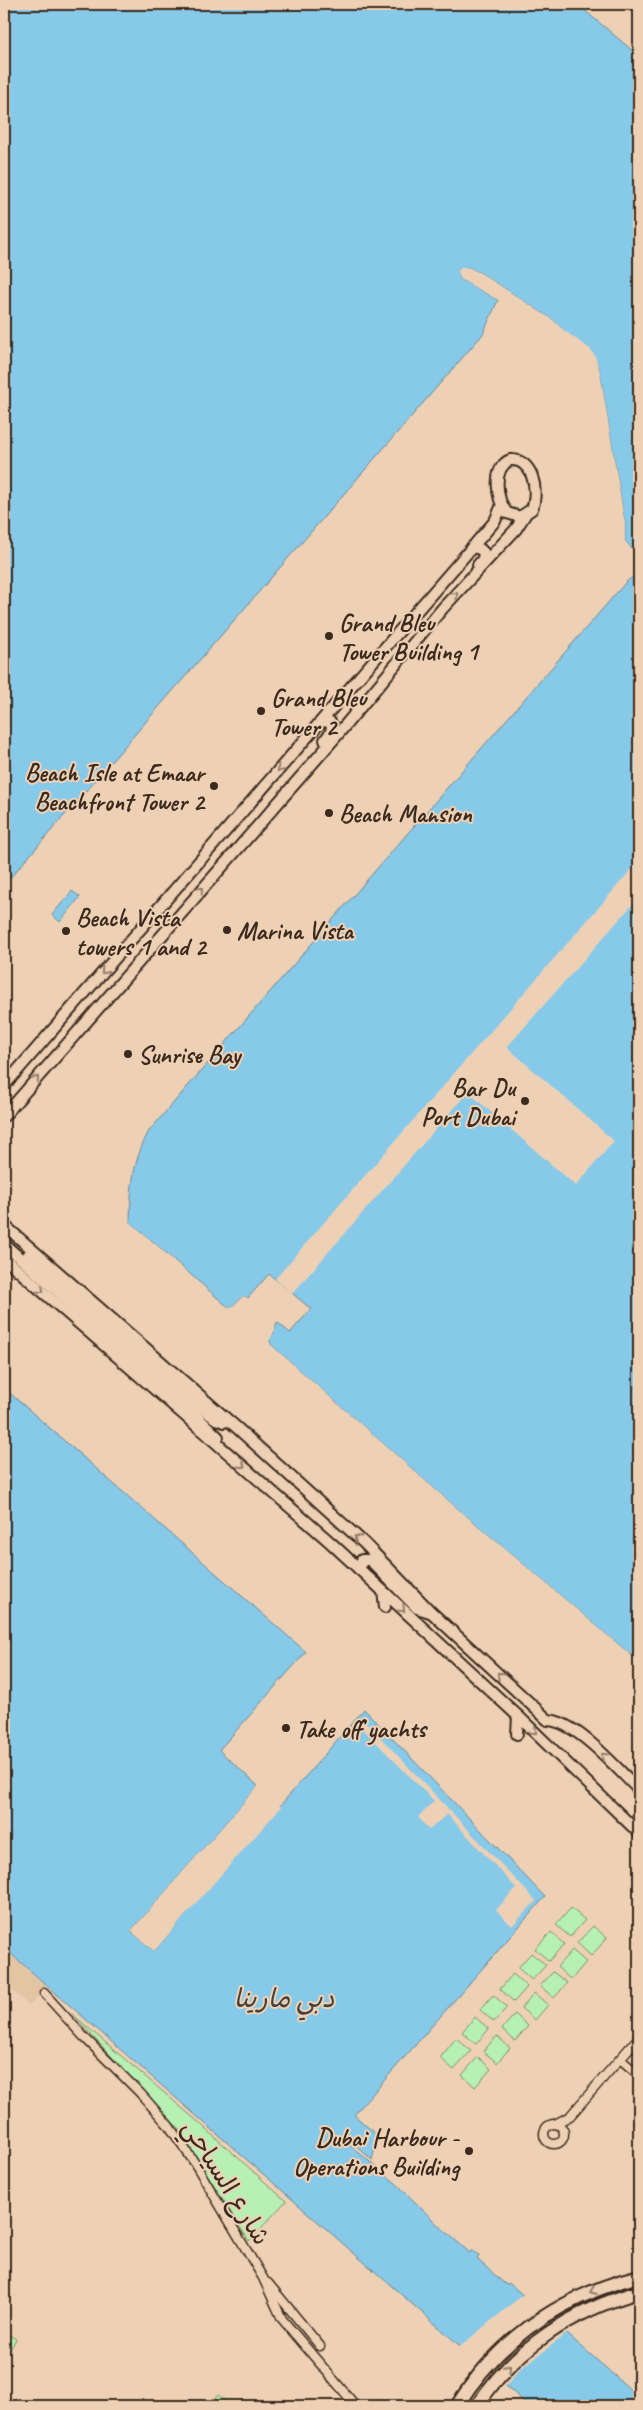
<svg xmlns="http://www.w3.org/2000/svg" width="643" height="2410" font-family="Caveat,'Playpen Sans Arabic',sans-serif">
<style>
.built{fill:#e2c5a3}
.green{fill:#b7f0b3;stroke:#798d68}
.water{fill:#87c9e8;stroke:#698997}
.pier{fill:#eed1b5}
.lines{fill:none;stroke-linecap:round;stroke-linejoin:round}
.minor-casing{stroke:#3b2a1e;stroke-width:11}
.tertiary-casing{stroke:#3b2a1e;stroke-width:14}
.primary-casing{stroke:#3b2a1e;stroke-width:16}
.minor{stroke:#eed1b5;stroke-width:8}
.tertiary{stroke:#eed1b5;stroke-width:10}
.primary{stroke:#eed1b5;stroke-width:12}
.oneway{stroke:#947e6a}
.poi-dot{fill:#3b2a1e;stroke:#eed1b5;stroke-width:2}
.labels{text-anchor:middle;stroke-width:4;stroke-linejoin:round;paint-order:stroke}
.poi-label{font-size:25px;font-weight:bold;fill:#3b2a1e;stroke:#eed1b5;text-anchor:start}
.street-label{font-size:25px;fill:#3b2a1e;stroke:#eed1b5}
.water-label{font-size:26px;font-style:italic;fill:#46423c;stroke:#eed1b5}
</style>
<rect width="100%" height="100%" fill="#eed1b5"/>
<filter id="ink" filterUnits="userSpaceOnUse"><feTurbulence type="fractalNoise" baseFrequency=".02" numOctaves="2"/><feDisplacementMap in="SourceGraphic" scale="10" xChannelSelector="R" yChannelSelector="G"/><feConvolveMatrix kernelMatrix="1 2 1 2 8 2 1 2 1" color-interpolation-filters="sRGB"/></filter>
<g filter="url(#ink)">
<polygon class="built" points="4,1950 48,1988 29,2006 4,1983"/>
<g class="green">
<polygon points="571,1908 585,1920 570,1937 556,1925"/>
<polygon points="593,1926 607,1938 591,1956 577,1943"/>
<polygon points="551,1932 564,1944 549,1961 535,1949"/>
<polygon points="572,1950 586,1962 571,1980 557,1967"/>
<polygon points="531,1953 546,1965 532,1980 518,1968"/>
<polygon points="553,1972 567,1983 554,1998 540,1986"/>
<polygon points="513,1974 527,1987 514,2002 500,1989"/>
<polygon points="534,1993 548,2005 535,2020 521,2008"/>
<polygon points="493,1995 507,2007 494,2022 480,2010"/>
<polygon points="72,2014 196,2120 286,2201 249,2241 178,2128"/>
<polygon points="515,2014 528,2026 515,2041 502,2029"/>
<polygon points="475,2017 489,2029 476,2044 462,2032"/>
<polygon points="497,2036 510,2048 497,2063 483,2051"/>
<polygon points="456,2038 471,2051 454,2070 440,2058"/>
<polygon points="478,2057 491,2069 475,2087 462,2075"/>
<polygon points="4,2332 16,2339 4,2360"/>
<polygon points="218,2395 232,2406 209,2406"/>
</g>
<g class="water">
<path d="M 4,4 L 577,4 L 639,56 L 639,557 L 625,541 L 625,524 L 600,372 C 592,341 571,342 553,320 L 482,274 L 470,268 L 459,269 L 460,279 L 498,300 L 483,334 L 4,885 Z"/>
<path d="M 639,572 L 639,1662 L 446,1499 L 271,1345 L 269,1337 L 274,1333 L 277,1322 L 290,1333 L 311,1309 L 269,1274 L 248,1298 L 243,1296 L 233,1306 L 228,1307 L 130,1222 C 131,1186 132,1163 149,1131 L 626,582 Z"/>
<polygon points="72,891 80,897 60,922 52,915"/>
<polygon points="4,1388 306,1652 219,1750 258,1786 131,1931 154,1951 364,1709 545,1897 354,2115 378,2136 372,2160 342,2133 340,2137 398,2185 436,2223 470,2253 472,2250 479,2256 477,2259 506,2285 509,2283 639,2397 639,2406 529,2406 4,1948"/>
</g>
<g class="pier">
<polygon points="462,267 470,268 482,274 553,320 561,328 590,349 595,356 600,372 625,524 625,541 639,559 623,542 623,525 598,373 593,358 588,351 559,330 552,322 481,276 469,270 460,271 462,277 499,298 500,301 460,279 458,270"/>
<polygon points="639,861 639,897 507,1047 614,1141 576,1186 468,1092 292,1294 275,1279"/>
<polygon points="128,1220 223,1304 228,1307 233,1306 243,1296 248,1298 246,1300 243,1299 233,1308 228,1309 222,1306 128,1224"/>
<polygon points="275,1324 275,1330 269,1341 271,1345 446,1499 639,1662 639,1664 545,1587 269,1347 266,1342 267,1337"/>
<polygon points="362,1718 536,1901 512,1926 496,1910 516,1888 447,1814 429,1830 418,1817 434,1801 357,1723"/>
<polygon points="258,1786 260,1788 134,1930 154,1947 279,1805 281,1807 154,1951 131,1931"/>
<polygon points="525,2293 569,2332 520,2369 504,2388 458,2348"/>
</g>
<g class="lines">
<defs>
<g id="minor">
<polyline points="44,1993 83,2036 140,2093 169,2126 194,2162 263,2278 282,2319 356,2406"/>
<polyline points="620,2059 639,2075"/>
<circle cx="554" cy="2134" r="10"/>
<polyline points="555,2124 570,2116 639,2037"/>
<polyline points="268,2283 320,2346"/>
</g>
<g id="tertiary">
<path d="M 510,460 C 533,458 539,491 532,509 L 520,517 L 507,513 C 496,499 492,468 510,460 Z"/>
<polyline points="472,547 480,549 484,553 483,559 478,565"/>
<polyline points="322,721 330,722 332,726 331,732 325,740"/>
<polyline points="4,1086 495,521 502,505"/>
<polyline points="4,1116 333,740 442,609 516,529 525,515"/>
<path d="M 4,1225 L 236,1427 L 364,1543 L 431,1612 L 548,1720 C 578,1722 618,1770 639,1790"/>
<polyline points="4,1244 184,1404 218,1437"/>
<polyline points="28,1255 187,1397 216,1419 224,1422"/>
<polyline points="4,1258 330,1542 518,1716 639,1833"/>
<polyline points="359,1569 362,1560 370,1560 417,1608 430,1612"/>
<polyline points="383,1591 385,1607"/>
<polyline points="517,1734 518,1716"/>
</g>
<g id="primary">
<path d="M 457,2406 C 499,2338 563,2296 639,2276"/>
<path d="M 477,2406 C 515,2348 573,2310 639,2292"/>
</g>
</defs>
<use href="#minor" class="minor-casing"/>
<use href="#tertiary" class="tertiary-casing"/>
<use href="#primary" class="primary-casing"/>
<use href="#minor" class="minor"/>
<use href="#tertiary" class="tertiary"/>
<use href="#primary" class="primary"/>
</g>
<defs><path id="oneway-chevron" d="M-2-3.5L2.5 0L-2 3.5" fill="none" stroke-width="1.6" stroke-linecap="round" stroke-linejoin="round" transform="scale(1.25)"/></defs>
<g class="oneway">
<use href="#oneway-chevron" transform="translate(455 595) rotate(-47)"/>
<use href="#oneway-chevron" transform="translate(280 769) rotate(131)"/>
<use href="#oneway-chevron" transform="translate(200 890) rotate(-49)"/>
<use href="#oneway-chevron" transform="translate(104 971) rotate(131)"/>
<use href="#oneway-chevron" transform="translate(36 1079) rotate(-49)"/>
<use href="#oneway-chevron" transform="translate(41 1290) rotate(41)"/>
<use href="#oneway-chevron" transform="translate(242 1465) rotate(40)"/>
<use href="#oneway-chevron" transform="translate(357 1538) rotate(-138)"/>
<use href="#oneway-chevron" transform="translate(402 1609) rotate(44)"/>
<use href="#oneway-chevron" transform="translate(500 1675) rotate(-137)"/>
<use href="#oneway-chevron" transform="translate(534 1731) rotate(44)"/>
<use href="#oneway-chevron" transform="translate(604 1756) rotate(-137)"/>
<use href="#oneway-chevron" transform="translate(593 2291) rotate(157)"/>
<use href="#oneway-chevron" transform="translate(508 2368) rotate(-46)"/>
</g>
</g>
<g class="poi-dot">
<circle cx="329" cy="636" r="5"/>
<circle cx="261" cy="711" r="5"/>
<circle cx="214" cy="786" r="5"/>
<circle cx="329" cy="813" r="5"/>
<circle cx="227" cy="930" r="5"/>
<circle cx="66" cy="931" r="5"/>
<circle cx="128" cy="1054" r="5"/>
<circle cx="525" cy="1101" r="5"/>
<circle cx="286" cy="1728" r="5"/>
<circle cx="469" cy="2151" r="5"/>
</g>
<g class="labels">
<g class="poi-label">
<text x="339" y="631">Grand Bleu<tspan x="339" dy="29">Tower Building 1</tspan></text>
<text x="271" y="706">Grand Bleu<tspan x="271" dy="29">Tower 2</tspan></text>
<text x="204" y="781" text-anchor="end">Beach Isle at Emaar<tspan x="204" dy="29">Beachfront Tower 2</tspan></text>
<text x="339" y="822">Beach Mansion</text>
<text x="76" y="926">Beach Vista<tspan x="76" dy="29">towers 1 and 2</tspan></text>
<text x="237" y="939">Marina Vista</text>
<text x="138" y="1063">Sunrise Bay</text>
<text x="515" y="1096" text-anchor="end">Bar Du<tspan x="515" dy="29">Port Dubai</tspan></text>
<text x="296" y="1737">Take off yachts</text>
<text x="459" y="2146" text-anchor="end">Dubai Harbour -<tspan x="459" dy="29">Operations Building</tspan></text>
</g>
<g class="street-label">
<text transform="translate(227 2182) rotate(58)" y="9">شارع السياحي</text>
</g>
<g class="water-label">
<text x="284" y="2007">دبي مارينا</text>
</g>
</g>
<rect width="643" height="2410" fill="none" stroke="#eed1b5" stroke-width="20"/>
<rect x="10" y="10" width="623" height="2390" fill="none" stroke="#3b2a1e" stroke-width="2" filter="url(#ink)"/>
</svg>
